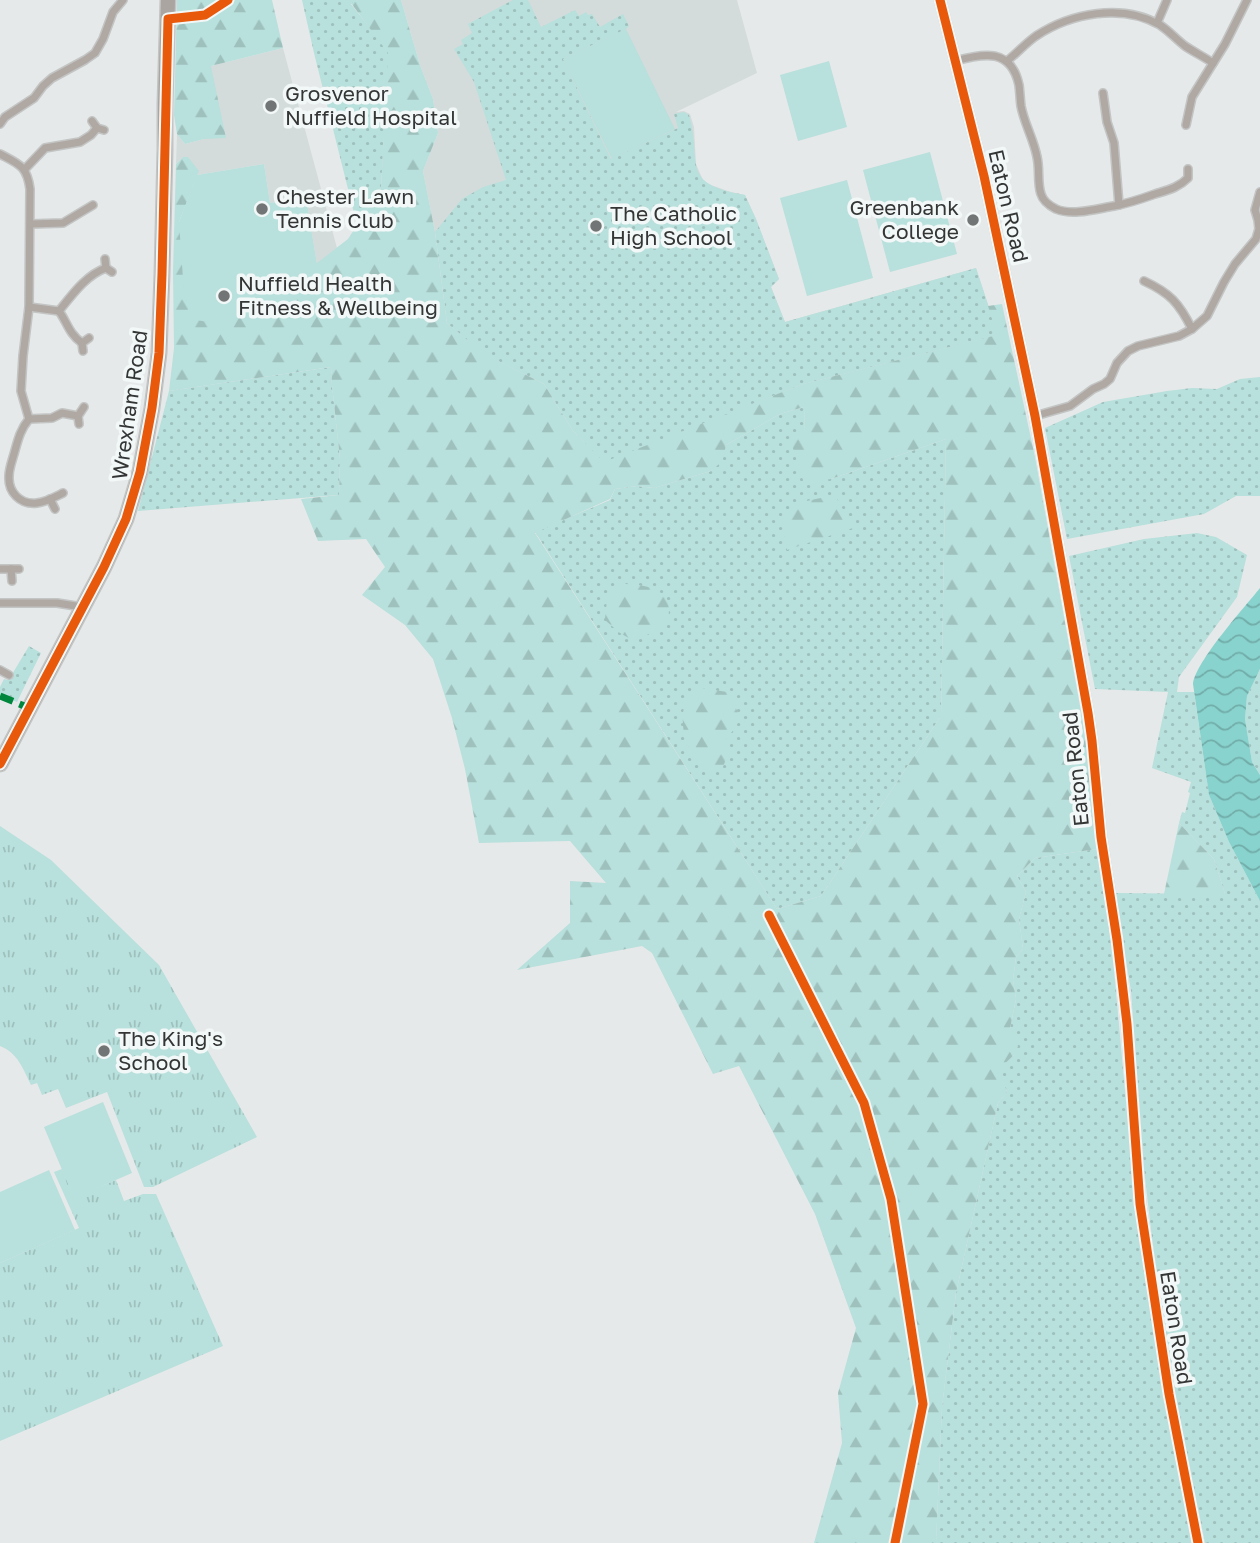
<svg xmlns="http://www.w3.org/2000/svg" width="1260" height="1543" font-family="'Golos Text',sans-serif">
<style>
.built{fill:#d3dcdb}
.grass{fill:url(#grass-dots)}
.forest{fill:url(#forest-firs);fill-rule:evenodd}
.park{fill:url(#park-tufts)}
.pitch{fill:#b8e0dc}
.water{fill:url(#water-waves)}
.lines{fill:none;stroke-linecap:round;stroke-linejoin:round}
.street-casing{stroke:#c3c4c4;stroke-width:10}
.secondary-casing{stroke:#c3c4c4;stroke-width:13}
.highway-casing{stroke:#c3c4c4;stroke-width:17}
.street{stroke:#afa8a3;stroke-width:7}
.secondary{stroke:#ada8a2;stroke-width:10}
.highway{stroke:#aaa5a0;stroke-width:14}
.quiet{stroke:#00873e;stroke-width:7;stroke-dasharray:14 7;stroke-linecap:butt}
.cycleway-casing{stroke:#f2f8f7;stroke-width:13}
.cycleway{stroke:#e8590c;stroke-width:9}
.poi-dot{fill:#727575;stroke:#f2f8f7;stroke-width:2.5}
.labels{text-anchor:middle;stroke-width:7;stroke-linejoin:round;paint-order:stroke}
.poi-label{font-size:21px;fill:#343636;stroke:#f2f8f7;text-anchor:start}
.street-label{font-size:21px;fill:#343636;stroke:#f2f8f7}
</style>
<defs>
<pattern id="grass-dots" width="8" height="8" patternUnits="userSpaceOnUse" patternTransform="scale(1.75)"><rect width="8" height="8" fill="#b8e0dc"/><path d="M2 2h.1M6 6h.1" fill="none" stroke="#9fc1bd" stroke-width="1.8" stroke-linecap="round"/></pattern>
<pattern id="forest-firs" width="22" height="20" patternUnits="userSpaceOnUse" patternTransform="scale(1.75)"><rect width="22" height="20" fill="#b8e0dc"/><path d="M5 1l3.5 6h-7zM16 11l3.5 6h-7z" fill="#9fc1bd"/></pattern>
<pattern id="park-tufts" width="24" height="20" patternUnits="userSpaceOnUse" patternTransform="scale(1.75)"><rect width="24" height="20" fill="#b8e0dc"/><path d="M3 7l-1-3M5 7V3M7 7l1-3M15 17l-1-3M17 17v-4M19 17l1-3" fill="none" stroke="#9fc1bd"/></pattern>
<pattern id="water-waves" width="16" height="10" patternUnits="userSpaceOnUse" patternTransform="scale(1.75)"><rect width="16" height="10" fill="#89d3ce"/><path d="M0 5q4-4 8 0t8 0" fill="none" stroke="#71aca8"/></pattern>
</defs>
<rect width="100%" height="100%" fill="#e6e9e9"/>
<g class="built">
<polygon points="401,0 737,0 757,73 676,112 684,111 690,114 694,127 696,164 703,180 708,184 731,192 745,195 756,219 779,279 771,287 785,322 976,268 998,335 803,384 604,463 435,232 423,171 438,133 433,99 420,65"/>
<polygon points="283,48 337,248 317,264 306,199 270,203 264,164 197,175 198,171 183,157 176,164 177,134 185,144 204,139 211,66"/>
</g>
<g class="grass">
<polygon points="302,0 358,0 351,4 389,52 381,188 357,225 314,53"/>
<path d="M 513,0 L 528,0 L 541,27 L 575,10 L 579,16 L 586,12 L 588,15 L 592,14 L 600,27 L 623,14 L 629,26 L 626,29 L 563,59 L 611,159 L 678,128 L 674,114 L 684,112 L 689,115 C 703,164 678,183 745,195 L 756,219 L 779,279 L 771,287 L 785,322 L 976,268 L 998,335 L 803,384 L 604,463 L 573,431 L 544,384 L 482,353 L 447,323 L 435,232 L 462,199 L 483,187 L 506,180 L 474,82 L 454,49 L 463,44 L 461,40 L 472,33 L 468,24 Z"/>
<polygon points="331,367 332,385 340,459 339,495 138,511 169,391"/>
<polygon points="1260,377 1260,496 1236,496 1204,514 1067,539 1045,428 1103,402 1167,391 1192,388 1217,389 1240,379"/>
<polygon points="804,407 805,432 831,479 946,439 941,716 821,896 777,909 535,532 610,500 615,489 637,486 654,488 711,471 722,458 726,445 780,414"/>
<polygon points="1197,533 1216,537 1247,555 1237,597 1179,677 1177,692 1194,692 1209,795 1229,842 1260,901 1260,1543 1205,1543 1175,1396 1152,1238 1144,1169 1131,991 1115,893 1225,894 1214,859 1179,823 1182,812 1185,813 1190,793 1188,792 1191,782 1152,768 1168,692 1095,689 1069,556 1144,539"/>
<polygon points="29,646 41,653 17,702 0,695 0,687 4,679 8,680 11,676"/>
<polygon points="1260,669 1260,775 1252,762 1245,719 1247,696"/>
<polygon points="1097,849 1108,916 1114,970 1133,1179 1157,1351 1193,1543 936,1543 942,1407 956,1293 998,1103 1007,1092 997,1070 1014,1055 1010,1029 1016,999 1013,980 1016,957 1023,949 1019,919 1026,892 1017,876 1035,858"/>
</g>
<g class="forest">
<polygon points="177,0 272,0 283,48 211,66 226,138 204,139 185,144 177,134 174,115"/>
<path d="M 358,0 L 401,0 L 420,65 L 433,99 L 438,133 L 423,171 L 435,232 L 447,323 L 483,353 L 544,384 L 573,431 L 604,462 L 803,384 L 997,335 L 988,306 L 1002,304 L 1035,457 L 1087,744 L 1097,849 L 1035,858 L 1017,876 L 1026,892 L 1019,919 L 1023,949 L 1016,957 L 1013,980 L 1016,999 L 1010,1029 L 1018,1046 L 1014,1055 L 998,1070 L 1007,1092 L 998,1103 L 956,1293 L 942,1407 L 936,1543 L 814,1543 L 842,1443 L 838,1393 L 856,1328 L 815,1214 L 739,1066 L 713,1074 L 652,953 L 642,946 L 517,970 L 570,923 L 570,881 L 606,883 L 570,841 L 479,843 L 465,769 L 452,718 L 433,659 L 405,625 L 362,595 L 385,567 L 366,539 L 318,541 L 301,499 L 339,495 L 340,459 L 332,385 L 331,367 L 169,391 L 174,348 L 173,272 L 176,164 L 183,157 L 188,157 L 199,171 L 179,222 L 286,287 L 348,239 L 381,188 L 388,53 L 351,3 ZM 804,407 L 805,432 L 791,442 L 804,483 L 831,479 L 946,439 L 941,716 L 821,896 L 777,909 L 535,533 L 610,499 L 615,489 L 637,486 L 654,488 L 711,471 L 719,464 L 723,458 L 726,445 L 780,414 Z"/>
<polygon points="835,495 853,528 787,550 783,525 797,503"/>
<path d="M 625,584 C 653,585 678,592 666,626 L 634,641 L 620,633 L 605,620 C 607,598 606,595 625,584 Z"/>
<path d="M 702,688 L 727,692 L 733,702 L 740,717 L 736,727 L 726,739 L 729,752 L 722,769 C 685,780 666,696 702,688 Z"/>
<polygon points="1179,823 1214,859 1225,894 1164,894"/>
</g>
<g class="park">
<path d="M 0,826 L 51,860 L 159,965 L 257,1137 L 153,1187 L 144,1187 L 107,1092 L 66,1108 L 58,1089 L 42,1095 L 37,1083 L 31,1085 C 23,1069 18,1053 0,1046 Z"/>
<polygon points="62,1169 74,1197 116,1180 124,1201 143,1194 156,1194 223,1346 0,1441 0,1263 79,1228 54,1172"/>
</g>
<g class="pitch">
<polygon points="626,29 675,129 612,159 563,59"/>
<polygon points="829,61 847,127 798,141 780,75"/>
<polygon points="930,152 957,254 890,272 863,170"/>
<polygon points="264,164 270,203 306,198 317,264 286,287 208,322 196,320 190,315 184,293 179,222 197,175"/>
<polygon points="847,180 873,278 807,296 780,198"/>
<polygon points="103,1102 132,1173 74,1198 44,1127"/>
<polygon points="49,1170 75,1230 0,1263 0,1192"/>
</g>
<path class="water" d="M 1260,588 L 1260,669 L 1247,696 L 1245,719 L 1252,762 L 1260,775 L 1260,901 L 1229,842 L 1209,795 L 1193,684 C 1196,661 1244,608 1260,588 Z"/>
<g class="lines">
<defs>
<g id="street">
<polyline points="1157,23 1167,0"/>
<path d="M 955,61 C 984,53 1011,48 1019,85 C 1020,92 1020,99 1021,106 C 1024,123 1034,140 1037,157 C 1040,169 1037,183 1041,194 C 1043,201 1050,206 1056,209 C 1073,216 1096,209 1114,206 C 1130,203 1141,199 1155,194 C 1168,190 1178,188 1188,178 L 1188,169"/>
<path d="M 1007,61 C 1017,53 1026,43 1036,36 C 1071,13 1122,3 1160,25 C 1169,31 1176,39 1185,46 C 1194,52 1204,57 1213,63"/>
<polyline points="1103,93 1107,122 1114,143 1119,205"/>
<polyline points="92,121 97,128 104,130"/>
<polyline points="0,124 5,117 34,98 43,86 52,78 85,60 95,53 103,39 113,12 123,0"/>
<polyline points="1186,125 1192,97 1225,44 1247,0"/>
<path d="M 0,154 C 19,164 27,166 30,189 L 29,307 L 23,356 L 21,391 L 29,419 C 20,430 18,440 14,454 C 12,461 9,469 9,476 C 8,492 20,505 37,503 C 46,502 55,497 63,493"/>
<polyline points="25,169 45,148 80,142 91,135 97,128"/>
<polyline points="31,224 63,223 93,205"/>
<polyline points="105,259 106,268 112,272"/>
<path d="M 1144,281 C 1170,293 1179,303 1192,329"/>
<path d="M 29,307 L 59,311 C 72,295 86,275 106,268"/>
<path d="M 59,311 C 67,322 69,334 82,343"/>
<polyline points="83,351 82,343 89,338"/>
<polyline points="1035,416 1070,406 1093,389 1104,384 1110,379 1117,363 1128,351 1138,346 1179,336 1192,329 1207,316 1224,282 1235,264 1256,239 1259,229 1258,220 1255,210 1260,192"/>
<polyline points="29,419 52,418 62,413 78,416"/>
<polyline points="79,424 78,416 84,407"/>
<polyline points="50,499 55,509"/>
<polyline points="0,569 19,569"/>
<polyline points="11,569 12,581"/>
<polyline points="0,603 57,603 82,607"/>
<polyline points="0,670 9,675"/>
</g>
<polyline id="secondary" points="940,0 984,176 1035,416 1088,713 1092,741 1101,837 1117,940 1127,1024 1140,1204 1169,1394 1198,1543"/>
<polyline id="highway" points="0,764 104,567 126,519 140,472 152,408 159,353 162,274 165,150 165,104 168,0"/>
</defs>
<use href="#street" class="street-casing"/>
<use href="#secondary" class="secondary-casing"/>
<use href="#highway" class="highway-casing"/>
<use href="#street" class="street"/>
<use href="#secondary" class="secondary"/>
<use href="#highway" class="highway"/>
<polyline class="quiet" points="0,696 29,708"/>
<defs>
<g id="cycleway">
<polyline points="940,0 984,176 1035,416 1088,713 1092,741 1101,837 1117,940 1127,1024 1140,1204 1169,1394 1198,1543"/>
<polyline points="0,764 104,567 126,519 140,472 152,408 159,353 162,274 168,19 205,15 228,0"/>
<polyline points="769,915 864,1103 891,1199 923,1404 895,1543"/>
</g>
</defs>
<use href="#cycleway" class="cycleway-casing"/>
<use href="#cycleway" class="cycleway"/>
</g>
<g class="poi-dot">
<circle cx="271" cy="106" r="7"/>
<circle cx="262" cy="209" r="7"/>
<circle cx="973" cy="220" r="7"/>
<circle cx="596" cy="226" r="7"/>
<circle cx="224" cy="296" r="7"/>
<circle cx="104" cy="1051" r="7"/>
</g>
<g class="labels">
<g class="poi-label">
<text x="285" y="101">Grosvenor<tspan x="285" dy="24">Nuffield Hospital</tspan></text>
<text x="276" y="204">Chester Lawn<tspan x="276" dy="24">Tennis Club</tspan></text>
<text x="959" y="215" text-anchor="end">Greenbank<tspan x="959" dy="24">College</tspan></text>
<text x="610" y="221">The Catholic<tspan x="610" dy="24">High School</tspan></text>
<text x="238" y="291">Nuffield Health<tspan x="238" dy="24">Fitness &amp; Wellbeing</tspan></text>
<text x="118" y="1046">The King's<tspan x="118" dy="24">School</tspan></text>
</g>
<g class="street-label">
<text transform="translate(1008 206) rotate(77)" y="7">Eaton Road</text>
<text transform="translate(130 405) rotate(-82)" y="7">Wrexham Road</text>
<text transform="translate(1076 769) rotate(-96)" y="7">Eaton Road</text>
<text transform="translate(1176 1328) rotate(81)" y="7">Eaton Road</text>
</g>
</g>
</svg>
